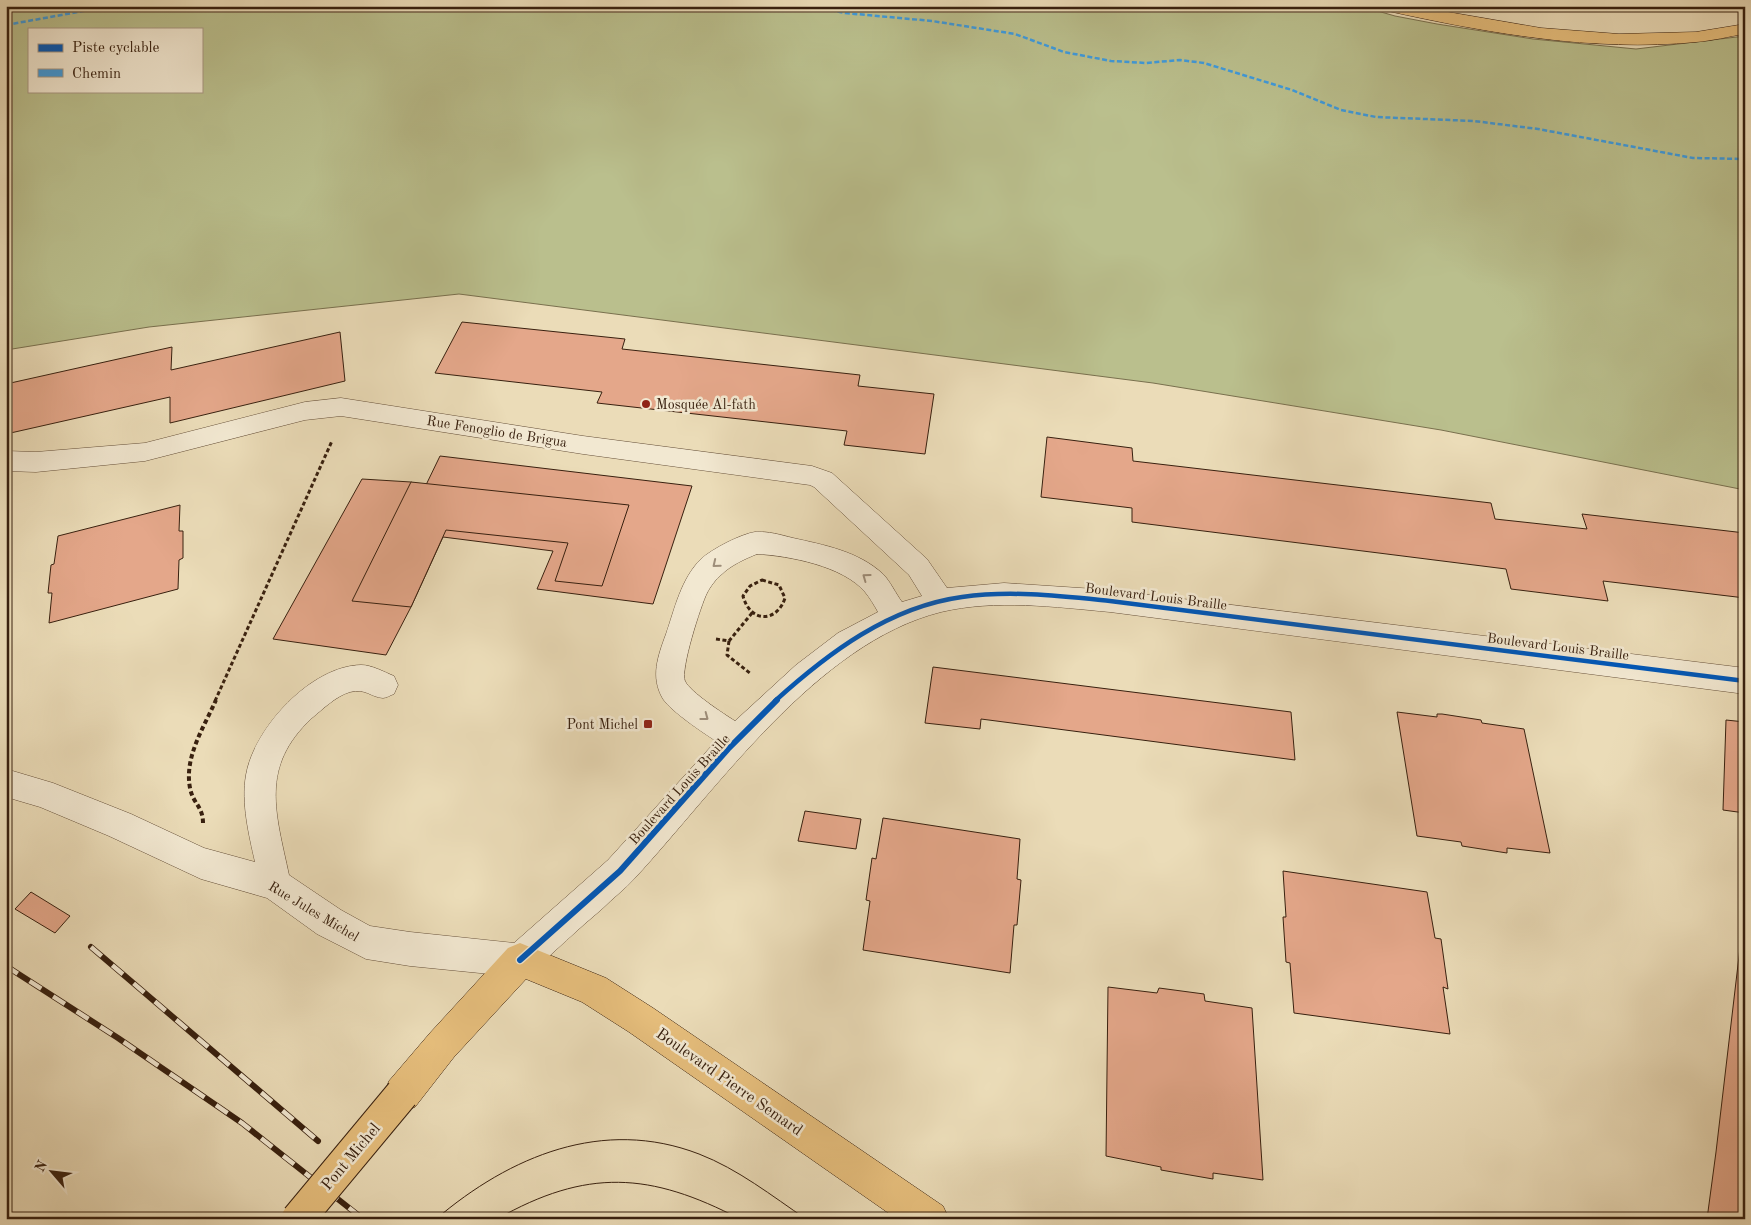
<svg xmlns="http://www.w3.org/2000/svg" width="1751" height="1225" font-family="'Old Standard TT',serif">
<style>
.green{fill:#babf8d;stroke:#79704e;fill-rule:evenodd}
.building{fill:#e4a78a;stroke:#38200f}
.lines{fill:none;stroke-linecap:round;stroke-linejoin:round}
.minor-casing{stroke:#654f39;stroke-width:1}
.major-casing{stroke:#38200f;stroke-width:1}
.path-far1{stroke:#38200f;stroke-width:3;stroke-dasharray:4 2.5;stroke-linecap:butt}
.path{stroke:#38200f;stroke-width:4;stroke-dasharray:4.5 3;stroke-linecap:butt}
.minor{fill:#f2e8d1;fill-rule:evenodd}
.major{fill:#e6be7c;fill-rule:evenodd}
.tram{stroke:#38200f;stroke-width:1}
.rail-casing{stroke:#38200f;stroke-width:6}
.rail{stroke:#f2e8d1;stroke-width:4.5;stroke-dasharray:14;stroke-linecap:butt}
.major-bridge-casing{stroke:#38200f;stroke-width:35;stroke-linecap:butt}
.major-bridge{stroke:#e6be7c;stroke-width:33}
.quiet{stroke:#3e9bde;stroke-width:2.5;stroke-dasharray:5 2.5;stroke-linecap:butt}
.cycleway-far1-casing{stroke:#f2e8d1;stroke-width:8}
.cycleway-casing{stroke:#f2e8d1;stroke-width:9}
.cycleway-far1{stroke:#0057b8;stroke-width:4.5}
.cycleway{stroke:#0057b8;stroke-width:6}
.oneway{stroke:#9e8e7a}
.poi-dot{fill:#8f2418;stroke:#f2e8d1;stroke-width:2}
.labels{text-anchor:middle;stroke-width:5;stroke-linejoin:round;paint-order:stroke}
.poi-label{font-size:14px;fill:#38200f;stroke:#f2e8d1;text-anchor:start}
.street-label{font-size:14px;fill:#38200f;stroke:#f2e8d1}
.near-street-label{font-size:16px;fill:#38200f;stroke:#f2e8d1}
</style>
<rect width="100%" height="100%" fill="#ebdcb8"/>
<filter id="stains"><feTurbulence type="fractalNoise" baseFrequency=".004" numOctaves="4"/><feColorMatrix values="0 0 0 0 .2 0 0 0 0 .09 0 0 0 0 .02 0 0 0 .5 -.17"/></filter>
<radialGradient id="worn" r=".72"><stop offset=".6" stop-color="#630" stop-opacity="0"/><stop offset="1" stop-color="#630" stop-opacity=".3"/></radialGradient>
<path class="green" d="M 6,6 L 1360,6 L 1395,16 L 1437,24 L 1533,39 L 1636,49 L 1745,36 L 1745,490 L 1441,430 L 1153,383 L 459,294 L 149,327 L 6,350 ZM 29,29 L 201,29 L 201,91 L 29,91 Z"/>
<g class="building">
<polygon points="462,322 625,339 622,349 860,375 858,386 934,394 925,454 844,445 847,431 597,403 602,392 435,373"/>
<polygon points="340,332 345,381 170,423 170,397 6,434 6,384 172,347 171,370"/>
<polygon points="1047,437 1132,448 1133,461 1491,503 1495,519 1587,529 1582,514 1745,533 1745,598 1603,581 1608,601 1511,589 1506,569 1132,522 1132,508 1041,497"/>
<polygon points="440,456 692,486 653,604 537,589 553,551 443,537 411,607 386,655 273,639 362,479 411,482 425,487"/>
<polygon points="411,482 629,505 602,586 555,581 568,543 446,530 411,607 352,601"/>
<polygon points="180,505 179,531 183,531 183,558 179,560 178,589 49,623 52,593 48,593 51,565 54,564 58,536"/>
<polygon points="933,667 1291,712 1295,760 981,719 980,729 925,723"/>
<polygon points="1397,712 1437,717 1437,714 1442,714 1481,720 1482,723 1524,729 1550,853 1507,848 1507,853 1462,846 1461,842 1417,836"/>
<polygon points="1726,720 1745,722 1745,813 1723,810"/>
<polygon points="805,811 861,819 856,849 798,841"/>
<polygon points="883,818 1020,839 1017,879 1021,880 1017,925 1014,925 1010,973 863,950 870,901 866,900 872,858 876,859"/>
<polygon points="1283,871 1427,892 1435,938 1441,939 1448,989 1443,987 1450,1034 1294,1013 1290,963 1286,962 1283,917 1286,917"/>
<polygon points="31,892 70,916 55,933 15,909"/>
<polygon points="1745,905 1745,1219 1707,1219 1716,1152"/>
<polygon points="1108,987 1157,993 1159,988 1204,994 1205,1001 1252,1008 1263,1180 1213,1173 1213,1179 1161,1170 1161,1167 1106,1156"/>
</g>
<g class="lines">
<defs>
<path id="minor" d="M 341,398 L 583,436 L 812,466 L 832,473 L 927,559 L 947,588 L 1004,583 L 1110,590 L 1745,668 L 1745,694 L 1110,612 C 1055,607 996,599 941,612 C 817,643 718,788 635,878 C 625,889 613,898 602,909 C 578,929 555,951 532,972 L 520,977 L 410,966 L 366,959 L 317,934 L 267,898 L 201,879 L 109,836 L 40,807 L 6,797 L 6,769 L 53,783 L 131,814 L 204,848 L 255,862 C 249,835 241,803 246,775 C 254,728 311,666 361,665 C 372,665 384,672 394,676 L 398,685 L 394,694 C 391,695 386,698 383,698 C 370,697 366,688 350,692 C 336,696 323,709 312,718 C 259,767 276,813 289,875 L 341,910 L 370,926 L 410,932 L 514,943 L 608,860 L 716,741 C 702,732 672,712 663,699 C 650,677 658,656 666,634 C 675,608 681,579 701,559 C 712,549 741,534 755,532 C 768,531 781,535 793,538 C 824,545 858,551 883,574 C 890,581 896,594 902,602 L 922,596 L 909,575 L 814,487 L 810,485 L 583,454 L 341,416 L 305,420 L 145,461 L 36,472 L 6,471 L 6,451 L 36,452 L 145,443 L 305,402 ZM 757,554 C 790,556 843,566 865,592 C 870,598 874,605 878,612 L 838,633 L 796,665 L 735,721 C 724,714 690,692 685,681 C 680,670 701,605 707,593 C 710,587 716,579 721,575 C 731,565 745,559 757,554 Z"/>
<g id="major">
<path d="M 1380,6 L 1413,6 L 1541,28 L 1619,34 L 1696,32 L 1745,24 L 1745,34 C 1729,36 1712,41 1696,42 C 1593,52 1488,33 1388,11 L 1382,10 Z"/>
<polygon points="520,943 606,978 653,1008 943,1206 949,1219 897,1219 629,1032 582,1002 526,979 454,1057 415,1107 402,1112 389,1107 384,1094 389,1081 430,1033 508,948"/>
</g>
</defs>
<use href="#minor" class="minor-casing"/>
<use href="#major" class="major-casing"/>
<g class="path-far1">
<path d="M 762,580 L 779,585 L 785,598 C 777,623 750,623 743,596 L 750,586 Z"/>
<polyline points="716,639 729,641 752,613"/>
<polyline points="729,641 727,655 751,674"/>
<polyline points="215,701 332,441"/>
</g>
<path class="path" d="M 203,823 C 203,806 193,804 190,788 C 184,757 204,727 216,700"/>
<use href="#minor" class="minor"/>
<use href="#major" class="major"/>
<g class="tram">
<path d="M 436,1219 C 510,1156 603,1117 699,1154 C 738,1169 772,1196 806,1219"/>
<path d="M 497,1219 C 587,1168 650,1172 740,1219"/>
</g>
<defs>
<g id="rail">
<polyline points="91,947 318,1141"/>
<polyline points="6,966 118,1038 242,1123 363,1219"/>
</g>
</defs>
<use href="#rail" class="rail-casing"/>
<use href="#rail" class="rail"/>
<defs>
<polyline id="major-bridge" points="298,1219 402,1094"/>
</defs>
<use href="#major-bridge" class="major-bridge-casing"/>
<use href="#major-bridge" class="major-bridge"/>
<g class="quiet">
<polyline points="808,6 845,13 932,21 1015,34 1064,52 1111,61 1146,63 1180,60 1204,63 1292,90 1341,110 1376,117 1474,121 1538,129 1693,158 1745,159"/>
<polyline points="6,25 111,6"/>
</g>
<defs>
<path id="cycleway-far1" d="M 775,701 C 828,653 889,607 962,597 C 1011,590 1061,596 1110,601 L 1745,681"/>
<polyline id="cycleway" points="520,960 620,871 728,749 777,700"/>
</defs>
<use href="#cycleway-far1" class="cycleway-far1-casing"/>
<use href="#cycleway" class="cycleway-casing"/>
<use href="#cycleway-far1" class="cycleway-far1"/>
<use href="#cycleway" class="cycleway"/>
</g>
<defs><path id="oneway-chevron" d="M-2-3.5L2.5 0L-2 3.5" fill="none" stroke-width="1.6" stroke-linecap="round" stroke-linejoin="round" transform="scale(1.25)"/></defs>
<g class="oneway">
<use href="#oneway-chevron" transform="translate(716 564) rotate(141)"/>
<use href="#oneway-chevron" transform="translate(866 577) rotate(-144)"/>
<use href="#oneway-chevron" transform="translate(705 717) rotate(37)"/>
</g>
<g class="poi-dot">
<circle cx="646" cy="404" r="5"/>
<rect x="643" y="719" width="10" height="10" rx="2.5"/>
</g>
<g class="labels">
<g class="poi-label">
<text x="656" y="409">Mosquée Al-fath</text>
<text x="638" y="729" text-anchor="end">Pont Michel</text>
</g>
<g class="street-label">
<text transform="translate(497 431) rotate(9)" y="5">Rue Fenoglio de Brigua</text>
<text transform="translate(1156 596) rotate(7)" y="5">Boulevard Louis Braille</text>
<text transform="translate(1558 646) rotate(7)" y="5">Boulevard Louis Braille</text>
<text transform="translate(679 789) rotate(-48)" y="5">Boulevard Louis Braille</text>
<text transform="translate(314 911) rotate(31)" y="5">Rue Jules Michel</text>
</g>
<g class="near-street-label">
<text transform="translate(730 1081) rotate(35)" y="6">Boulevard Pierre Semard</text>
<text transform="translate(350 1156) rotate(-50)" y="6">Pont Michel</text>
</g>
</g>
<rect width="1751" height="1225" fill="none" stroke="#ebdcb8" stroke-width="25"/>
<rect x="8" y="8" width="1736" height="1210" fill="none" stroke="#38200f" stroke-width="2.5"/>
<rect x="12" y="12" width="1726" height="1200" fill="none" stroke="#38200f"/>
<rect x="28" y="28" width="175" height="65" fill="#f2e8d1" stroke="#a89883"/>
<rect x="38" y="44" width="25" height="8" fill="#0057b8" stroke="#a89883"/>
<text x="72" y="52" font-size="15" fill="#38200f">Piste cyclable</text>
<rect x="38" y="69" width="25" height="8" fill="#3e9bde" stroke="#a89883"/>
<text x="72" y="78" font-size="15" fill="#38200f">Chemin</text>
<g transform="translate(52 1172) rotate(298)" stroke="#f2e8d1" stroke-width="4" paint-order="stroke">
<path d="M0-4L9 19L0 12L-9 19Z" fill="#38200f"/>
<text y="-8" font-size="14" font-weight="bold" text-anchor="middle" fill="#38200f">N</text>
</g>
<rect width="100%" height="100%" filter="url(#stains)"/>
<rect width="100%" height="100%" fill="url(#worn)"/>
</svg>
